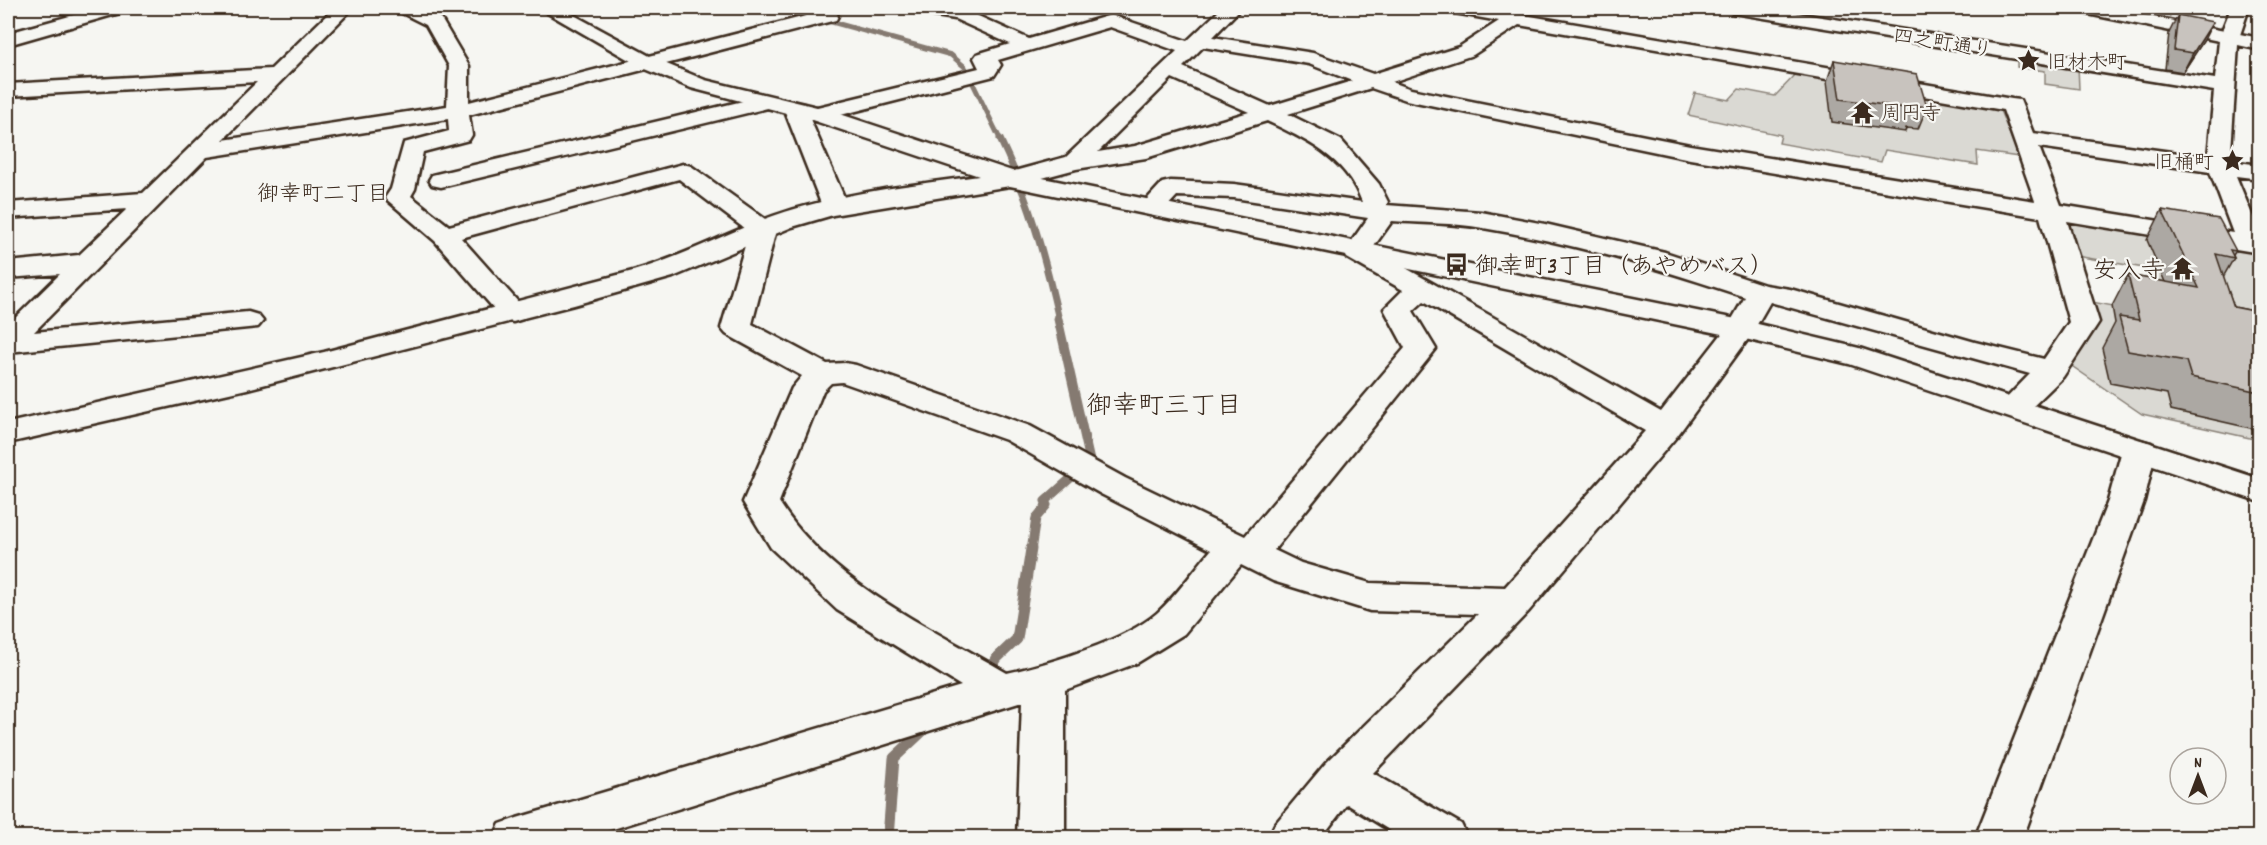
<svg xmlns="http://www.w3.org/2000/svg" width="2267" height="845" font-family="Dekko,'Klee One',sans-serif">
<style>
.green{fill:#dad9d3;stroke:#8a8278;stroke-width:1.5}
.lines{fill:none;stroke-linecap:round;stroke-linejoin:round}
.stream-far3{stroke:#857a71;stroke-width:5}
.stream-far2{stroke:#857a71;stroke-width:7}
.stream-far1{stroke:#857a71;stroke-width:9}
.stream{stroke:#857a71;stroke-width:11}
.street-casing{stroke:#3b2a1e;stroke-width:5}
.secondary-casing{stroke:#3b2a1e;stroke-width:5}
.street{fill:#f6f6f2;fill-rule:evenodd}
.secondary{fill:#f6f6f2;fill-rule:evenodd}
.wall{fill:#aca8a3;stroke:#3b2a1e;stroke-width:1.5}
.shaded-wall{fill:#8c8885;stroke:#3b2a1e;stroke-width:1.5}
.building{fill:#c8c3be;stroke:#3b2a1e;stroke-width:1.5}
.labels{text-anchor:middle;stroke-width:4.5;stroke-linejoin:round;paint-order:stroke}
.far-street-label{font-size:20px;fill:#3b2a1e;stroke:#f6f6f2}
.far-poi-label{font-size:20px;fill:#3b2a1e;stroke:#f6f6f2;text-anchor:start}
.far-neighbourhood-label{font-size:22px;fill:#3b2a1e;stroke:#f6f6f2}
.poi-label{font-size:24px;fill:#3b2a1e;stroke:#f6f6f2;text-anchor:start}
.neighbourhood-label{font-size:26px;fill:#3b2a1e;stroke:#f6f6f2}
</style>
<rect width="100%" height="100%" fill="#f6f6f2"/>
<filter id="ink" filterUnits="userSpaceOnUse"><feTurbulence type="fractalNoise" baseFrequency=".0167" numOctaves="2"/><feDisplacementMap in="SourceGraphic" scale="12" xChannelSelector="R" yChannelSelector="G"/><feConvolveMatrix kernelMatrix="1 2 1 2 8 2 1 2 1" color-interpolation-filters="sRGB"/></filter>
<g filter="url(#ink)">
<g class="green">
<polygon points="2017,56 2078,66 2079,89 2045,84 2045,71 2017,67"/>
<polygon points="1799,71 1999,108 2019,157 1977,151 1978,165 1885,150 1881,162 1779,143 1781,135 1688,115 1695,93 1729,100 1739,89 1775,96"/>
<polygon points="2076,219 2259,251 2259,440 2142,414 2060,358 2087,301 2172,317 2149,269 2071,255 2063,222"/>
</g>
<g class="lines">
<g class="stream-far3">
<polyline points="2069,8 2087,11"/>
<polyline points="821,19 951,55 965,67 1001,141"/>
</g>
<path class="stream-far2" d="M 1000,139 C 1030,201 1044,254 1059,320"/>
<polyline class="stream-far1" points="1031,551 1036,518 1047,505 1045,501 1090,461 1058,319"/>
<g class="stream">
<polyline points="988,673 997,658 1017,639 1031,549"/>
<polyline points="888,838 894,758 928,726"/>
</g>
<defs>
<g id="street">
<polygon points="99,8 126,8 123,12 8,45 8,33"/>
<path d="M 334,8 L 353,8 L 223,140 L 447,106 L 449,66 L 426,25 L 400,12 L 397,8 L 419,8 L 440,17 L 469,66 L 469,102 L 806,16 L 786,12 L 783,8 L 815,8 L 836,12 L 838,16 L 836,20 L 469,115 L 472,135 L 469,140 L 423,152 L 415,189 L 411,196 L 449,226 L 683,164 L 691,166 L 772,224 L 776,230 L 752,324 L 827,364 L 845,363 L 856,365 L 1030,426 L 1125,478 L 1245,536 L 1405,348 L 1384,309 L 1403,290 L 1347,258 L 1344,252 L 1368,218 L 1234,198 L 1177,196 C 1166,207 1160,218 1143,213 L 1139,208 L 1162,183 L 1171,181 L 1234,184 L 1362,202 C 1346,157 1306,140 1267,121 L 1146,158 L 1076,169 L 1012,186 L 1003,184 L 1000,179 L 1003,174 L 1066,157 L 1177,51 L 1110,27 L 998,60 L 1001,65 L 994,76 L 817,121 L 810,119 L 848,206 L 844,211 L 835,214 L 826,211 L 822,206 L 784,109 L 787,104 L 803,104 L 807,112 L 809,109 L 979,68 L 974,58 L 977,54 L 1010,44 L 955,19 L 910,12 L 907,8 L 965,10 L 1029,39 L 1111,15 L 1187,41 L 1222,8 L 1241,8 L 1213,37 L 1313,53 L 1373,74 L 1459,47 L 1499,21 L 1449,12 L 1446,8 L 1484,8 L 2012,99 L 2020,100 L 2033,133 L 2208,157 L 2214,91 L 1733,13 L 1724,8 L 1764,8 L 2215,79 L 2219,41 L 2083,13 L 2074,8 L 2108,8 L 2260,38 L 2260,50 L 2238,45 L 2231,151 L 2231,161 L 2260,165 L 2260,179 L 2236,176 L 2260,234 L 2260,253 L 2067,221 L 2099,322 L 2063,377 L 2025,414 L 2014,417 L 2003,414 L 1998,407 L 2030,374 L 1770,302 L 1751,335 L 1677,436 L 1529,611 L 1373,773 L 1461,824 L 1468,838 L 1402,838 L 1347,804 L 1321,838 L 1268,838 L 1275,824 L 1325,764 L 1478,614 L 1370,611 L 1273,581 L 1241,565 L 1184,634 L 1137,663 L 1065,690 L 1065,838 L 1017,838 L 1022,702 L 584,838 L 493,838 L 500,824 L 517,818 L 961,686 L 837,610 L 771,548 L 743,502 L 792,388 L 802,376 L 726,334 L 721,328 L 749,232 L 679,179 L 461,238 L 528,313 L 523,319 L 513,322 L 503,319 L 435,241 L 385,198 L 391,189 L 404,143 L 449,131 L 448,119 L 207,157 L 34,332 L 248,312 L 258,315 L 263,321 L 258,327 L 8,352 L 8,325 L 60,274 L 8,278 L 8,262 L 79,255 L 127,209 L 8,218 L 8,203 L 143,193 L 257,82 L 8,96 L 8,84 L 271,69 ZM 1519,25 L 2003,110 L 2035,201 L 1690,145 L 1411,89 L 1392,82 L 1473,55 ZM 1203,47 L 1309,64 L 1352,81 L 1270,106 L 1183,67 ZM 1172,78 L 1249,112 L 1135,146 L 1098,152 ZM 1371,88 L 1406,100 L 1690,159 L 2040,217 L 2069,322 L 2044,359 L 1975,342 L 1790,289 L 1765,285 L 1665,252 L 1545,224 L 1481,212 L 1386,205 L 1388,202 L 1379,184 L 1341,140 L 1288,114 ZM 2039,147 L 2210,172 L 2233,233 L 2061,205 ZM 1392,221 C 1422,223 1454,223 1483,228 C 1573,243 1659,268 1745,297 L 1728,326 L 1661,412 L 1372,249 ZM 1424,301 L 1645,431 L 1505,587 L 1370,583 L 1301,563 L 1274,550 L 1436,349 L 1413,311 ZM 842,382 L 1006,440 L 1101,494 L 1211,550 C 1194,570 1177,595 1157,613 C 1125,641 1048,664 1007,673 C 926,625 831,584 779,502 L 823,391 L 831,383 Z"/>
<polygon points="764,96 772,97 775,102 772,107 441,187 432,185 429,180 432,175"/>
<polygon points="2139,440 2151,443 2156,450 2144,501 2023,838 1975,838 2108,501 2122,450 2127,443"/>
</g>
<g id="secondary">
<path d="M 539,8 L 561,8 L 657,60 L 705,80 L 825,109 L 1018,173 L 1741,320 L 1859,348 L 2260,479 L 2260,502 L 1849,364 L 1741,338 L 1010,186 L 833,215 L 792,227 L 673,277 L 574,305 L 247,389 L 8,443 L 8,423 L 324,352 L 633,271 C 682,257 726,233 773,216 C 840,193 910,185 979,176 L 809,119 L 691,88 L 643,68 Z"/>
<polygon points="2231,8 2249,8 2239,38 2229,44 2219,38"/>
</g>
</defs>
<use href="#street" class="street-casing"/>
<use href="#secondary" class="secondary-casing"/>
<use href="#street" class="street"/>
<use href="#secondary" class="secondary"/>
</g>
<g class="wall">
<polygon points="2178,15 2204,40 2183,72 2165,69 2169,33"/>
<polygon points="1834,60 1927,107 1918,129 1906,128 1905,132 1832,122 1827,81"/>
<polygon points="2162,210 2236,251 2233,255 2234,258 2223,277 2234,307 2259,312 2259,430 2171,410 2167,394 2110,383 2102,348 2115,323 2112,306 2128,275 2165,282 2147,240"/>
</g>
<polygon class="shaded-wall" points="2213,22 2204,40 2183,72 2193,53"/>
<g class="building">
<polygon points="2178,15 2213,22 2193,53 2174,50"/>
<polygon points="1834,60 1917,74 1927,107 1913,105 1914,109 1840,99"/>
<polygon points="2162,210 2219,219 2236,251 2230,250 2234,258 2216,254 2234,307 2259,312 2259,392 2191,377 2186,361 2128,351 2119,317 2139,320 2128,275 2199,288"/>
</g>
</g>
<defs>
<symbol id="sight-bare" viewBox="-9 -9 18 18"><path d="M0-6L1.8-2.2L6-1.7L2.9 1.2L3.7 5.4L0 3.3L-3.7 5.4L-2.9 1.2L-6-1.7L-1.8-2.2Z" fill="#3b2a1e" stroke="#f6f6f2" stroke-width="2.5" paint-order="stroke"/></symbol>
<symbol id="temple-bare" viewBox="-9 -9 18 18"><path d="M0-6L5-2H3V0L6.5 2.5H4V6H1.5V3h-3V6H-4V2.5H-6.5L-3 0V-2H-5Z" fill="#3b2a1e" stroke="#f6f6f2" stroke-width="2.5" paint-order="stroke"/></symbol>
<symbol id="bus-bare" viewBox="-9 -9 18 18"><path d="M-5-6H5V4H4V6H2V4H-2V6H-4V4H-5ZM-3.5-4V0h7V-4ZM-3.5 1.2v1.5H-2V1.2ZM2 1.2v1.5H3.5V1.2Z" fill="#3b2a1e" stroke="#f6f6f2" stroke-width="2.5" paint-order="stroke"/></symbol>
</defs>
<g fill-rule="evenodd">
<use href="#sight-bare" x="2012" y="44" width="33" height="33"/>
<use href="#temple-bare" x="1846" y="96" width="33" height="33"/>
<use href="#sight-bare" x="2216" y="144" width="33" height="33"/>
<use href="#bus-bare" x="1440" y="248" width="33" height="33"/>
<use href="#temple-bare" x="2166" y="252" width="33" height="33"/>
</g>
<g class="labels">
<g class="far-street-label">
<text transform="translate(1943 42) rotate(9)" y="7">四之町通り</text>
</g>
<g class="far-poi-label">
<text x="2047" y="68">旧材木町</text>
<text x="1881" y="119">周円寺</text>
<text x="2214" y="168" text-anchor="end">旧桶町</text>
</g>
<g class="far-neighbourhood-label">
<text x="323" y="200">御幸町二丁目</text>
</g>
<g class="poi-label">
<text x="1475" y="273">御幸町3丁目（あやめバス）</text>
<text x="2165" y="277" text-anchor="end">安入寺</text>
</g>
<g class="neighbourhood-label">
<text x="1164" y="413">御幸町三丁目</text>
</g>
</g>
<rect width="2267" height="845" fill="none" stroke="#f6f6f2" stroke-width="30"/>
<rect x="15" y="15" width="2237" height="815" fill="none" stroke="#3b2a1e" stroke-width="2" filter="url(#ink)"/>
<g transform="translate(2198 776)"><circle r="28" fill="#f6f6f2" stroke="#aba49d" stroke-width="1.5"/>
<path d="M0-4.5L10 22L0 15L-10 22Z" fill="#3b2a1e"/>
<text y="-9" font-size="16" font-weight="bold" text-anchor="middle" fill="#3b2a1e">N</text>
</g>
</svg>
